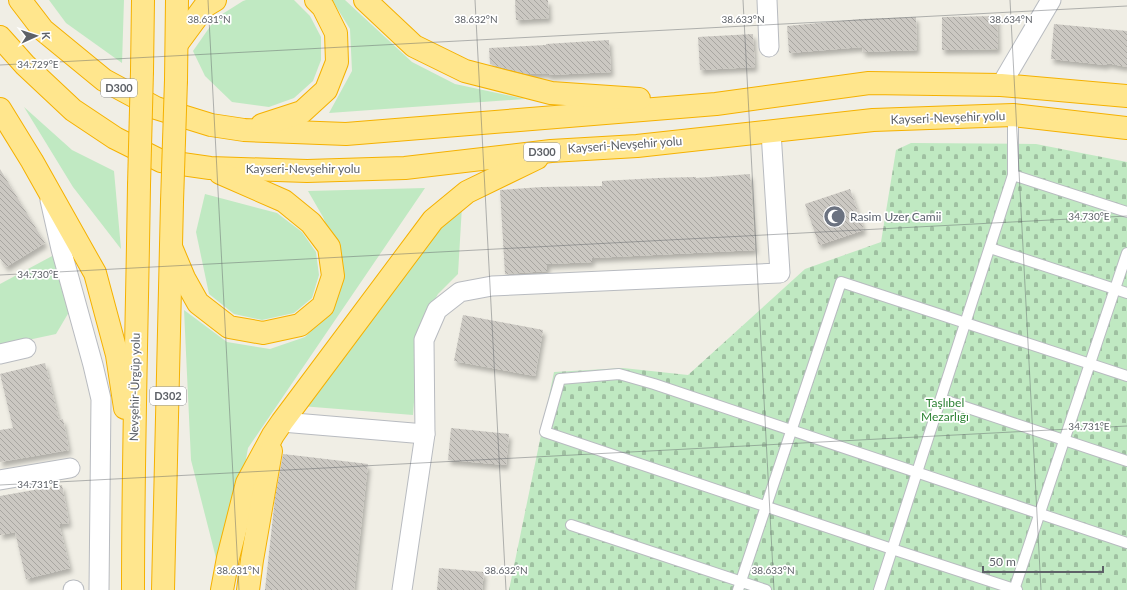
<svg xmlns="http://www.w3.org/2000/svg" width="1127" height="590" font-family="Lato,sans-serif">
<style>
.green{fill:#c0e9c2}
.cemetery{fill:url(#cemetery-stones)}
.building{fill:url(#building-back-hatch);filter:url(#shadow)}
.lines{fill:none;stroke-linecap:round;stroke-linejoin:round}
.lane-casing{stroke:#b8bbc0;stroke-width:12}
.street-casing{stroke:#b8bbc0;stroke-width:21}
.highway-casing{stroke:#f5b100;stroke-width:24}
.lane{stroke:#fff;stroke-width:10}
.street{stroke:#fff;stroke-width:19}
.highway{stroke:#ffe68d;stroke-width:22}
.highway-bridge-casing{stroke:#f5b100;stroke-width:24;stroke-linecap:butt}
.highway-bridge{stroke:#ffe68d;stroke-width:22}
.ticks{fill:none;stroke:#5d6167;stroke-width:1;stroke-opacity:0.45}
.labels{text-anchor:middle;stroke-width:3.5;stroke-linejoin:round;paint-order:stroke}
.shield{fill:#fff;stroke:#8e9095;stroke-width:1}
.shield-label{font-size:11px;font-weight:bold;fill:#5d6167}
.street-label{font-size:12px;fill:#5d6167;stroke:#fff}
.worship-label{font-size:12px;fill:#5b616d;stroke:#fff;text-anchor:start}
.park-label{font-size:12px;fill:#2f8336;stroke:#fff}
.ticks-label{font-size:10px;text-anchor:middle;fill:#5d6167;stroke:#fff;stroke-width:3.5;stroke-linejoin:round;paint-order:stroke}
</style>
<defs>
<pattern id="cemetery-stones" width="16" height="16" patternUnits="userSpaceOnUse"><rect width="16" height="16" fill="#c0e9c2"/><path d="M2 7V4a2 2 0 0 1 4 0v3zM10 15v-3a2 2 0 0 1 4 0v3z" fill="#9fc0a1"/></pattern>
<pattern id="building-back-hatch" width="6" height="6" patternUnits="userSpaceOnUse"><rect width="6" height="6" fill="#cbc8c2"/><path d="M-1 5l2 2M0 0l6 6M5-1l2 2" fill="none" stroke="#a8a6a1"/></pattern>
<filter id="shadow"><feDropShadow dx="2.5" dy="4.5" stdDeviation="2" flood-color="#0004"/></filter>
</defs>
<rect width="100%" height="100%" fill="#f0eee5"/>
<g class="green">
<polygon points="49,0 124,0 122,63 66,23"/>
<polygon points="246,0 294,0 310,16 321,37 321,60 313,81 294,98 269,107 232,102 205,76 193,51 216,18 243,1"/>
<polygon points="332,0 345,0 412,62 455,84 525,99 329,113 352,71 350,29"/>
<polygon points="24,107 72,150 114,171 121,249 73,187"/>
<polygon points="425,188 248,448 229,556 216,558 191,460 184,310 227,342 270,349 305,337 326,316 337,250 323,217 308,191"/>
<polygon points="205,194 277,213 302,232 316,252 319,275 312,298 294,313 262,320 234,314 209,294 196,232"/>
<polygon points="462,206 458,274 438,294 420,325 413,415 301,406 436,223"/>
<polygon points="54,255 69,312 56,334 0,346 0,284"/>
</g>
<polygon class="cemetery" points="911,143 1036,144 1127,162 1127,590 509,590 554,372 623,368 688,375 805,269 881,242 896,150"/>
<g class="building">
<polygon points="515,0 548,0 549,18 516,20"/>
<polygon points="997,16 998,49 942,50 942,17"/>
<polygon points="916,17 917,50 863,52 862,47 789,53 787,26 861,19"/>
<polygon points="1054,24 1127,31 1127,67 1107,63 1106,65 1051,59"/>
<polygon points="753,34 755,67 700,70 698,37"/>
<polygon points="609,40 611,72 548,75 548,73 527,74 490,64 489,48 546,45 546,44"/>
<polygon points="0,169 45,243 6,267 0,258"/>
<polygon points="750,174 755,250 592,258 592,262 547,264 547,271 505,274 500,190 542,187 602,186 602,181 658,178 696,177 696,178"/>
<polygon points="850,189 864,230 819,245 805,204"/>
<polygon points="463,315 543,330 535,376 454,361"/>
<polygon points="45,363 59,420 63,419 69,450 0,462 0,430 13,428 0,374"/>
<polygon points="451,428 509,434 506,465 448,460"/>
<polygon points="283,454 368,464 354,590 265,590 275,498"/>
<polygon points="62,485 69,523 59,524 70,568 26,579 15,532 0,535 0,496"/>
<polygon points="439,568 484,572 482,590 437,590"/>
</g>
<g class="lines">
<defs>
<g id="lane">
<polyline points="1013,175 1127,212"/>
<polyline points="990,248 1127,293"/>
<polyline points="941,399 1127,461"/>
<polyline points="571,525 766,590"/>
<polyline points="738,590 841,282 1127,376"/>
<polyline points="879,590 1013,175 1013,115"/>
<polyline points="1014,590 1127,253"/>
<polyline points="1017,590 892,549 545,432 560,379 619,374 654,384 1127,543"/>
</g>
<g id="street">
<polyline points="767,0 769,47"/>
<polyline points="1001,85 1051,0"/>
<polyline points="50,200 61,249 93,365 101,399 99,590"/>
<polyline points="0,354 26,348"/>
<polyline points="282,422 425,434"/>
<polyline points="0,480 70,468"/>
<polyline points="73,590 74,590"/>
<polyline points="402,590 425,434 424,340 437,310 460,292 492,286 780,273 771,132"/>
</g>
<g id="highway">
<polyline points="20,0 43,30 104,80 156,108 211,125 244,130 346,134 716,104 869,83 1001,85 1127,96"/>
<polyline points="365,0 414,46 465,71 551,93 639,99"/>
<polyline points="0,37 25,65 73,110 115,138 161,161 210,168 307,171 405,168 551,151 637,146 873,120 1013,115 1127,128"/>
<polyline points="177,44 205,6 215,0"/>
<polyline points="142,71 143,0"/>
<polyline points="176,80 177,0"/>
<polyline points="0,109 32,161 95,273 117,355 125,408"/>
<polyline points="262,125 302,112 326,90 337,62 336,33 323,7 316,0"/>
<polyline points="171,247 184,278 198,303 229,327 263,333 300,325 323,306 333,276 329,247 311,223 284,201 220,173"/>
<path d="M 133,590 C 133,455 137,320 139,185"/>
<polyline points="163,590 172,202"/>
<polyline points="222,590 228,558 247,483 273,435 282,422 433,220 467,192 537,158"/>
<polyline points="248,590 252,560 271,451"/>
</g>
</defs>
<use href="#lane" class="lane-casing"/>
<use href="#street" class="street-casing"/>
<use href="#highway" class="highway-casing"/>
<use href="#lane" class="lane"/>
<use href="#street" class="street"/>
<use href="#highway" class="highway"/>
<defs>
<g id="highway-bridge">
<polyline points="139,185 142,71"/>
<polyline points="172,202 176,80"/>
</g>
</defs>
<use href="#highway-bridge" class="highway-bridge-casing"/>
<use href="#highway-bridge" class="highway-bridge"/>
</g>
<path class="ticks" d="M 208,0 L 239,590M 475,0 L 506,590M 743,0 L 774,590M 1010,0 L 1041,590M 0,65 L 1127,6M 0,275 L 1127,216M 0,485 L 1127,426"/>
<defs>
<symbol id="mosque-disc" viewBox="-11 -11 22 22"><circle r="9.5" fill="#6b7280" stroke="#fff"/><path d="M3.5-4.9A6 6 0 1 0 3.5 4.9A5 5 0 1 1 3.5-4.9Z" fill="#fff"/></symbol>
</defs>
<g fill-rule="evenodd">
<use href="#mosque-disc" x="822" y="204" width="25" height="25"/>
</g>
<g class="labels">
<g class="shield">
<rect x="101" y="79" width="36" height="18" rx="3"/>
<rect x="524" y="143" width="36" height="18" rx="3"/>
<rect x="150" y="387" width="36" height="18" rx="3"/>
</g>
<g class="shield-label">
<text x="119" y="92">D300</text>
<text x="542" y="156">D300</text>
<text x="168" y="400">D302</text>
</g>
<g class="street-label">
<text transform="translate(948 118) rotate(-2)" y="4">Kayseri-Nevşehir yolu</text>
<text transform="translate(625 145) rotate(-4)" y="4">Kayseri-Nevşehir yolu</text>
<text x="303" y="173">Kayseri-Nevşehir yolu</text>
<text transform="translate(135 387) rotate(-89)" y="4">Nevşehir-Ürgüp yolu</text>
</g>
<g class="worship-label">
<text x="850" y="221">Rasim Uzer Camii</text>
</g>
<g class="park-label">
<text x="945" y="407">Taşlıbel<tspan x="945" dy="14">Mezarlığı</tspan></text>
</g>
</g>
<g class="ticks-label">
<text x="209" y="23">38.631°N</text>
<text x="476" y="23">38.632°N</text>
<text x="743" y="23">38.633°N</text>
<text x="1011" y="23">38.634°N</text>
<text x="38" y="68">34.729°E</text>
<text x="1089" y="220">34.730°E</text>
<text x="38" y="278">34.730°E</text>
<text x="1089" y="430">34.731°E</text>
<text x="38" y="488">34.731°E</text>
<text x="238" y="574">38.631°N</text>
<text x="506" y="574">38.632°N</text>
<text x="773" y="574">38.633°N</text>
</g>
<g transform="translate(36 36) rotate(87)" stroke="#ffffff" stroke-width="3" paint-order="stroke">
<path d="M0-3L7 15L0 10L-7 15Z" fill="#5d6167"/>
<text y="-6" font-size="11" font-weight="bold" text-anchor="middle" fill="#5d6167">K</text>
</g>
<path d="M983 566v6h120v-6" fill="none" stroke="#5d6167" stroke-width="2"/>
<text x="989" y="566" font-size="12" fill="#5d6167" stroke="#ffffff" stroke-width="3" paint-order="stroke">50 m</text>
</svg>
